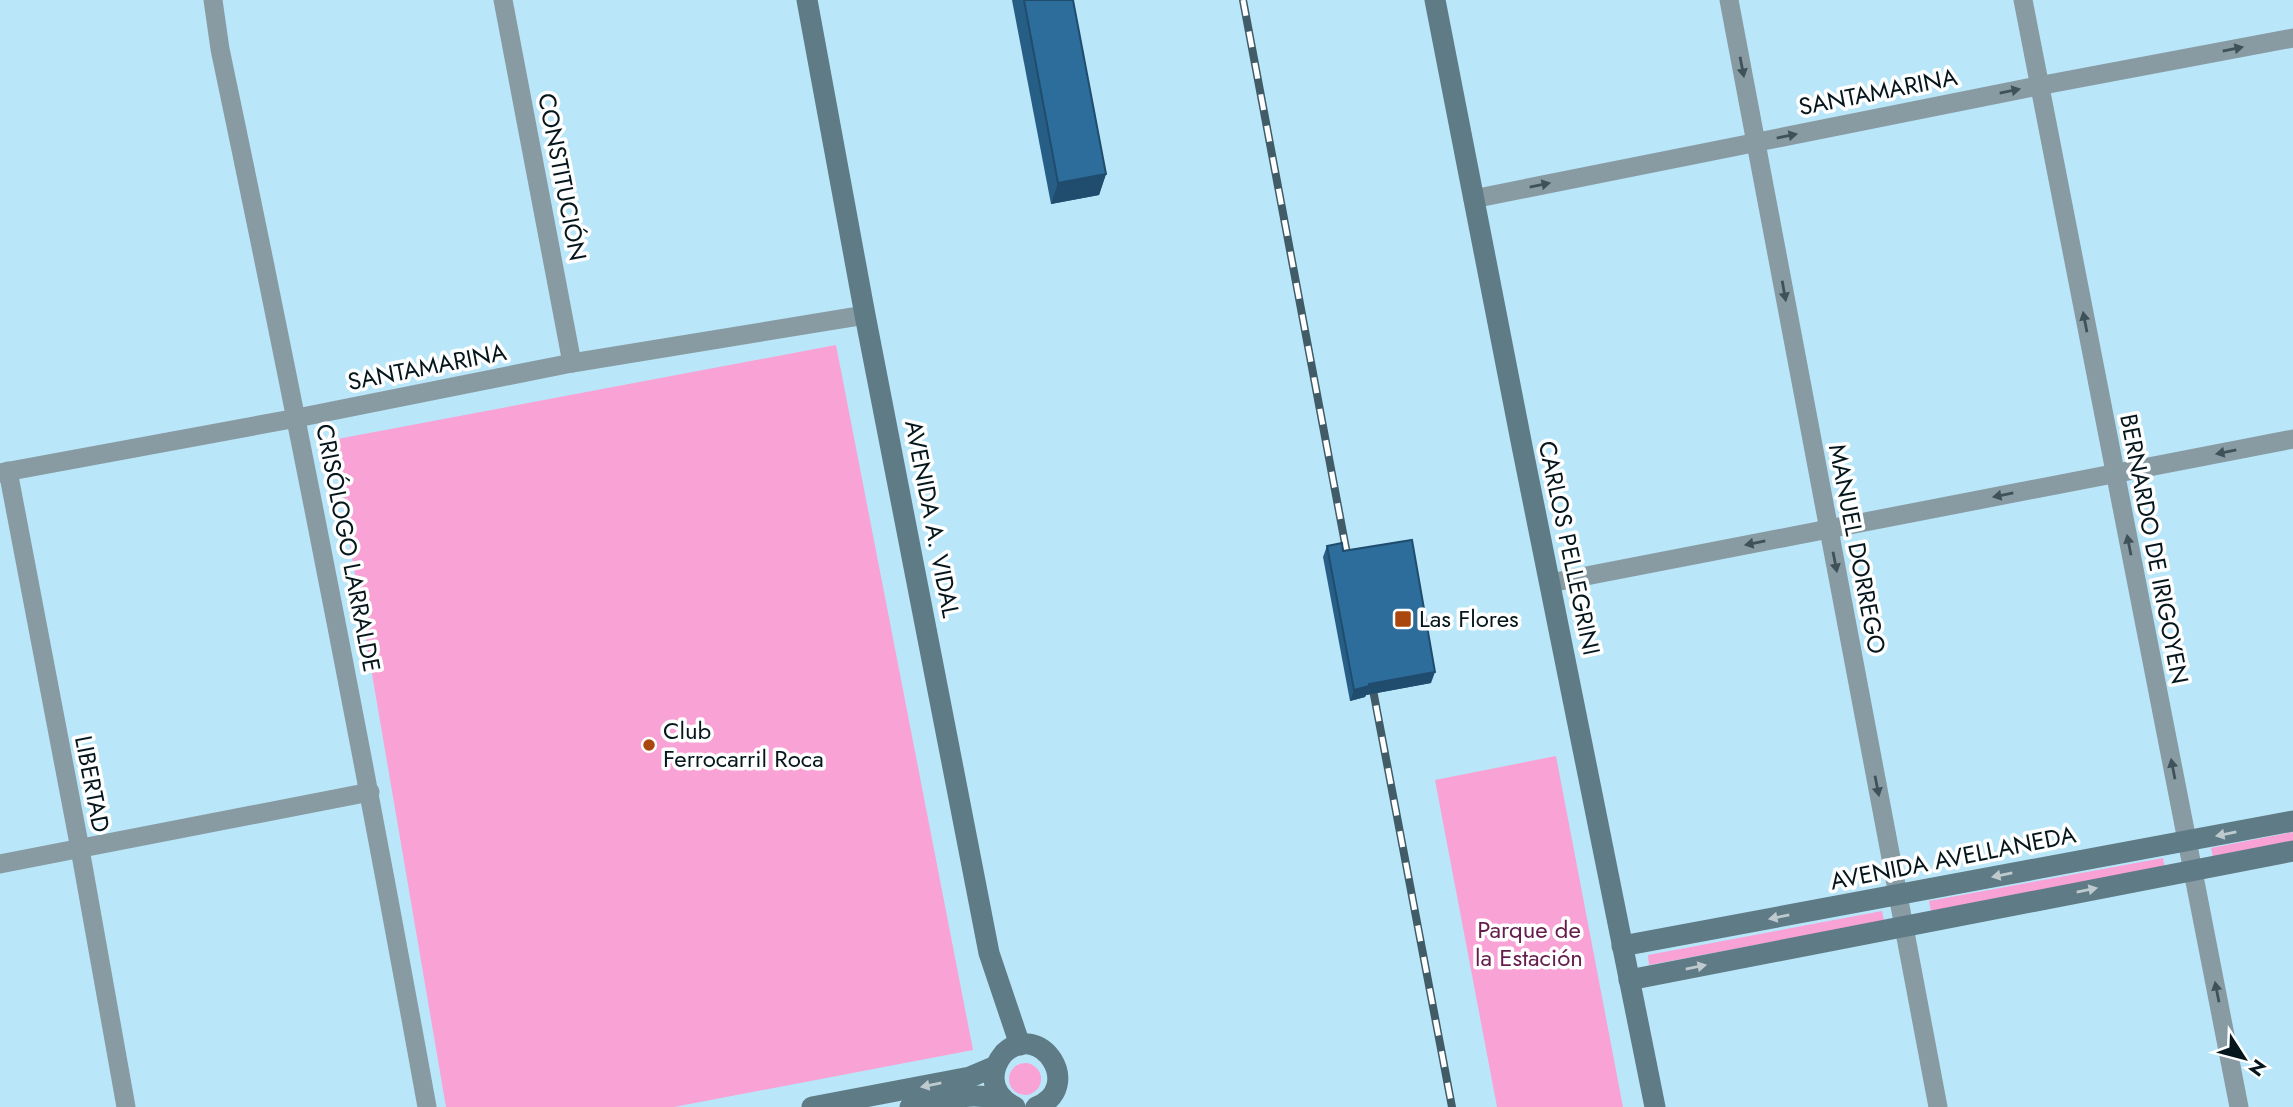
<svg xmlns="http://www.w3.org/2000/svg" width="2293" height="1107" font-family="Jost,sans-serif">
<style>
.green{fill:#f9a2d5}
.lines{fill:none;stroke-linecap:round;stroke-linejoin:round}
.street{stroke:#889ba3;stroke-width:19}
.secondary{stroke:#5f7b86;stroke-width:21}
.rail-casing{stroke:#425c67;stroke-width:8}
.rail{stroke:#fff;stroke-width:5;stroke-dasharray:16;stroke-linecap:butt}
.wall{fill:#275e86}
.shaded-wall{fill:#204c6d}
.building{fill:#2d6d9c;stroke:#204c6d;stroke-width:2}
.oneway{fill:#405259}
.oneway2{fill:#bfcacf}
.poi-dot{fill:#aa470e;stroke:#fff;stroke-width:2.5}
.labels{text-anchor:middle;stroke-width:7;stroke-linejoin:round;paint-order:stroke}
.street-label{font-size:24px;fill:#05161d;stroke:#fff}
.poi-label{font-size:24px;fill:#05161d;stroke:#fff;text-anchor:start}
.park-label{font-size:24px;fill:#641c4b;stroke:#fff}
</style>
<rect width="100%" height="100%" fill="#b9e7f9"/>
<g class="green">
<polygon points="836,345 973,1050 674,1107 446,1107 332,440"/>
<polygon points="1556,756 1623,1107 1497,1107 1435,780"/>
<polygon points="2293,832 2293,843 2213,857 2211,848"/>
<polygon points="2163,858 2165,868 1931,911 1929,901"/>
<polygon points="1882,911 1884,921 1649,965 1648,955"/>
<circle cx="1025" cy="1079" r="16"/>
</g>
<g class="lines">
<g class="street">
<path d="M 213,0 L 220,49 C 294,401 363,753 427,1107"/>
<polyline points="503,0 572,363"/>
<polyline points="1729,0 1938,1107"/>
<polyline points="2023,0 2239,1107"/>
<polyline points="1473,199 2038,86 2293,38"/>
<polyline points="8,471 80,849 126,1107"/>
<polyline points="0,473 297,418 572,363 865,315"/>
<polyline points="1550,583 2293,439"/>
<polyline points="0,864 370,792"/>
</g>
<g class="secondary">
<polyline points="807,0 865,315 989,953 1020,1045"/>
<polyline points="1435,0 1522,446 1655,1107"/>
<polyline points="1622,946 2293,821"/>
<polyline points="1629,980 2293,851"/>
<polyline points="812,1107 970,1077 996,1066"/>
<path d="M 910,1107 C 944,1100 971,1090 1005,1101"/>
<path d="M 1015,1107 C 1003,1101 994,1091 994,1078 C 994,1068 998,1060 1004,1053 C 1041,1019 1085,1088 1036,1107"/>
</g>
<defs>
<g id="rail">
<polyline points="1243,0 1350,570"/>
<polyline points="1370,674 1452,1107"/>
</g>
</defs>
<use href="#rail" class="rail-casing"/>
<use href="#rail" class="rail"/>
</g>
<g class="wall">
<polygon points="1012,0 1073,0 1106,174 1099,195 1051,204"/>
<polygon points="1327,546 1431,683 1366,695 1365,697 1350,701 1323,557"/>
</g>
<g class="shaded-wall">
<polygon points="1106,174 1099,195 1051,204 1058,183"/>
<polygon points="1435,672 1431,683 1366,695 1365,697 1350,701 1354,690 1369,684"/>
</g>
<g class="building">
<polygon points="1024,0 1073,0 1106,174 1058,183"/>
<polygon points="1412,540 1435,672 1369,684 1369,686 1354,690 1327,546 1342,543 1343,551"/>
</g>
<defs><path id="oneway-solid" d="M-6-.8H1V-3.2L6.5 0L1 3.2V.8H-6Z" transform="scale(1.75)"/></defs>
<g class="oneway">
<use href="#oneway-solid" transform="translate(2233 49) rotate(-11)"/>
<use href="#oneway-solid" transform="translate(1742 67) rotate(79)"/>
<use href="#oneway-solid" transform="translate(2010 91) rotate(-11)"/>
<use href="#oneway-solid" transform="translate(1787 136) rotate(-11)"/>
<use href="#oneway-solid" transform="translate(1540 185) rotate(-11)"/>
<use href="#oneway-solid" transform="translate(1784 291) rotate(80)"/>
<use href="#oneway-solid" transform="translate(2085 322) rotate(-101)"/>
<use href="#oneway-solid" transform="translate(2226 452) rotate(169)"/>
<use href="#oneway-solid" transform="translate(2003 495) rotate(169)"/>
<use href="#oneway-solid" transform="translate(1755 543) rotate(169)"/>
<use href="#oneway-solid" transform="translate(2129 545) rotate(-101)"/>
<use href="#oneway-solid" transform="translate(1835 562) rotate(79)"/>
<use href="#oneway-solid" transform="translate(2173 769) rotate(-101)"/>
<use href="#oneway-solid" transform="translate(1877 786) rotate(79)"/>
<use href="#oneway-solid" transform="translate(2217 992) rotate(-101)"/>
</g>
<g class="oneway2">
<use href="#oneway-solid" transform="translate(2226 834) rotate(169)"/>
<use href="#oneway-solid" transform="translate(2002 875) rotate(169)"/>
<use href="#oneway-solid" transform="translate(2087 890) rotate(-11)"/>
<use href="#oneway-solid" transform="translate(1779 917) rotate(169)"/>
<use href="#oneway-solid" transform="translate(1696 967) rotate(-11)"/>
<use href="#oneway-solid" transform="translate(931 1085) rotate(169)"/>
</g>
<g class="poi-dot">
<rect x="1394" y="610" width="18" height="18" rx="3.5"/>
<circle cx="649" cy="745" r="7"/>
</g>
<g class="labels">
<g class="street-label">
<text transform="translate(1878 92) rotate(-11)" y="8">SANTAMARINA</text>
<text transform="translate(562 177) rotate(79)" y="8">CONSTITUCIÓN</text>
<text transform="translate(427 367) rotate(-11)" y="8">SANTAMARINA</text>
<text transform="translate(932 519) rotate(79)" y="8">AVENIDA A. VIDAL</text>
<text transform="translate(348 548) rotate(79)" y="8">CRISÓLOGO LARRALDE</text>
<text transform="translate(1569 548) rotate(78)" y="8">CARLOS PELLEGRINI</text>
<text transform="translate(1857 549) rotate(79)" y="8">MANUEL DORREGO</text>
<text transform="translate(2154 549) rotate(79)" y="8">BERNARDO DE IRIGOYEN</text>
<text transform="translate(92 784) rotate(79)" y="8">LIBERTAD</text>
<text transform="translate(1953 858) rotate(-11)" y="8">AVENIDA AVELLANEDA</text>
</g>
<g class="poi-label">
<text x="1419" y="627">Las Flores</text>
<text x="663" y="739">Club<tspan x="663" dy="28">Ferrocarril Roca</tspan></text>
</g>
<g class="park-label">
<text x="1529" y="938">Parque de<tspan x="1529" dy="28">la Estación</tspan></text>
</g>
</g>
<g transform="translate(2244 1058) rotate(126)" stroke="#ffffff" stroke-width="5" paint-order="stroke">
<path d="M0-5L12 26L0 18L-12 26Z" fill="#05161d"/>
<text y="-10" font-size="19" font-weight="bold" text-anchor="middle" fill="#05161d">N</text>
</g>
</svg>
